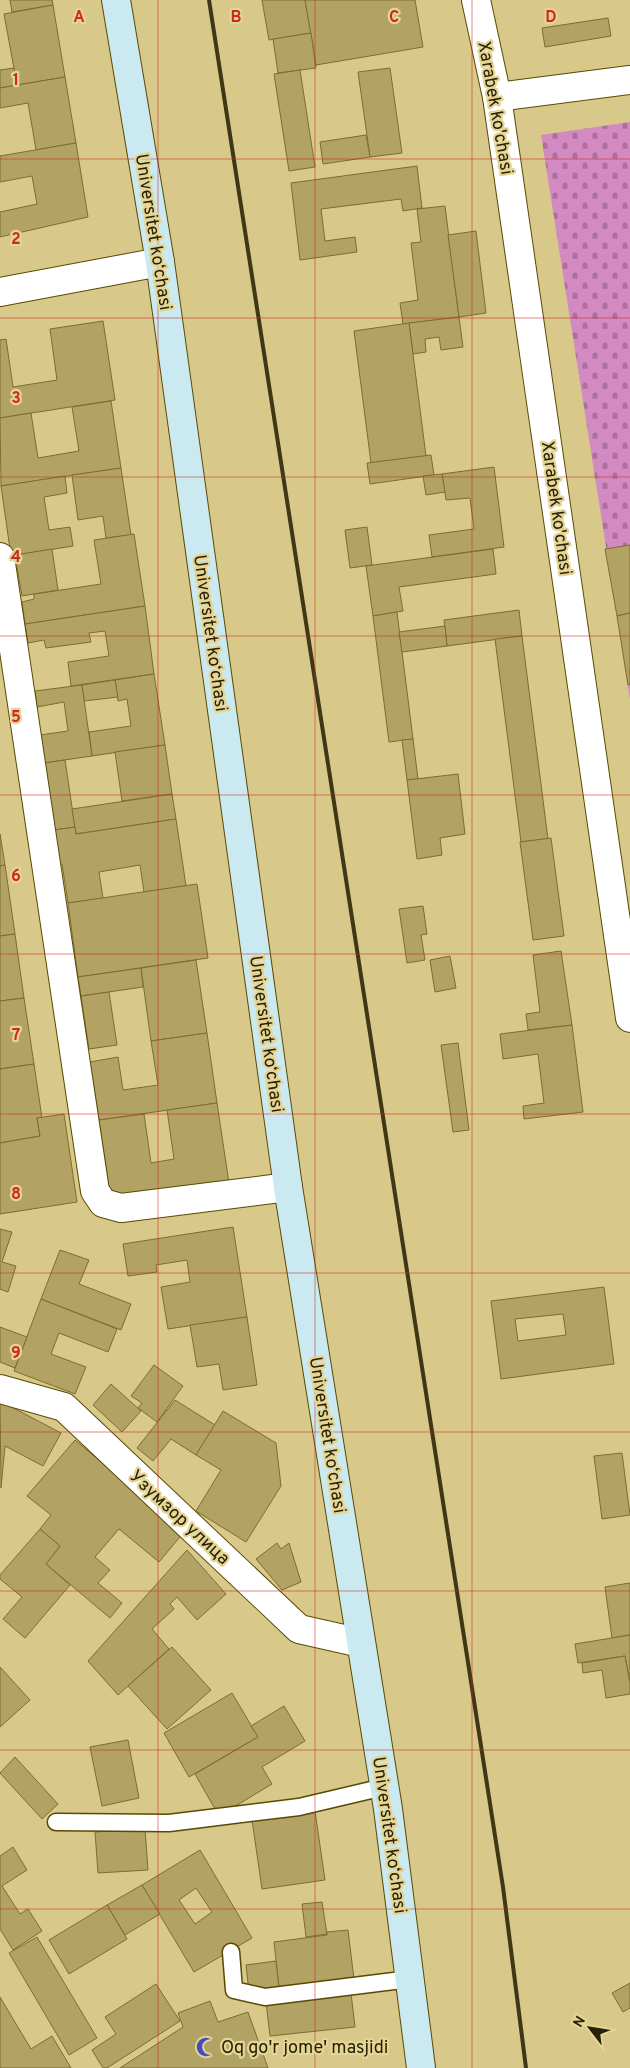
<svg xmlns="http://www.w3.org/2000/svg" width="630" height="2068" font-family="Overpass,sans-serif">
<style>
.cemetery{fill:url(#cemetery-stones)}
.building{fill:#b2a264;stroke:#7d6d2f;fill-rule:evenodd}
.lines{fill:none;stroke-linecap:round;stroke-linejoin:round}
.lane-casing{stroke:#594a02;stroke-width:19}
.street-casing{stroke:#594a02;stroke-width:30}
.secondary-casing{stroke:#594a02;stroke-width:30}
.lane{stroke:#fff;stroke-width:16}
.street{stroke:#fff;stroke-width:28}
.secondary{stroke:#cae9f0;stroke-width:28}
.rail{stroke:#3f3718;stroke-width:4}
.grid{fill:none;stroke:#cd2826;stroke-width:1;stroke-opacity:0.55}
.labels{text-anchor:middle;stroke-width:4.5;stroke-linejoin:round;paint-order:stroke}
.street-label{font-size:18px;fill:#282107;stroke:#e5d595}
.poi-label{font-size:18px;fill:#282107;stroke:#e5d595;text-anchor:start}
.grid-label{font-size:16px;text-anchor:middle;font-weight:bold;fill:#cd2826;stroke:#e5d595;stroke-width:4.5;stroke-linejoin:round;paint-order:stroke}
</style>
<defs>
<pattern id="cemetery-stones" width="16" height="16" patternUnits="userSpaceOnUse" patternTransform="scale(1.25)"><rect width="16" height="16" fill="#d389c2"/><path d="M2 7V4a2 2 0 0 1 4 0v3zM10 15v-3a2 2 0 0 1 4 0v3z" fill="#ab709c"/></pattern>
</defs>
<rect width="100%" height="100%" fill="#d8c889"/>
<polygon class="cemetery" points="630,122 630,699 541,135"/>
<g class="building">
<polygon points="10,0 52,0 53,5 12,12"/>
<polygon points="262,0 305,0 311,33 269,40"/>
<polygon points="305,0 415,0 423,47 316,65"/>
<polygon points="53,5 65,77 17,85 4,14"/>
<polygon points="608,18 611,36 545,47 542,28"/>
<polygon points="311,33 316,68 278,73 273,39"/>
<polygon points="14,68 17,85 0,88 0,70"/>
<polygon points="390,68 402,153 370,157 358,72"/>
<polygon points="300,70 315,167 289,171 274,74"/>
<polygon points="65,77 76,143 36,150 28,103 0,108 0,88"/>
<polygon points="366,135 370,157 323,164 320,142"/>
<polygon points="76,143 88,217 0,237 0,212 37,204 32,176 0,182 0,156"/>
<polygon points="417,166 422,208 403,211 401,199 321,209 325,241 355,237 357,252 300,260 291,183"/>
<polygon points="445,206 459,317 403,324 400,303 418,300 411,243 421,242 417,209"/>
<polygon points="476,231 486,313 459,317 448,235"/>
<polygon points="459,317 463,347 441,350 439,337 425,339 426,352 413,354 409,323"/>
<polygon points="103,321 115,400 0,418 0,340 6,339 13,387 57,380 50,329"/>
<polygon points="409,323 426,456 371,463 354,331"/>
<polygon points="111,401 121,468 1,486 0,418 31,413 38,458 79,451 72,407"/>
<polygon points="431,455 434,475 370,484 367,463"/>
<polygon points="494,467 504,547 432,557 429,535 474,529 470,498 446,500 442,474"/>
<polygon points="121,468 131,535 106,538 103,516 78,520 72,475"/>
<polygon points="442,474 445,492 426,495 423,476"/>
<polygon points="65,476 67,493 44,497 49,530 70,527 73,546 11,556 1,486"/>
<polygon points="367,527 372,565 350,568 345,530"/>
<polygon points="134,534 145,606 25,624 22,602 34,599 34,594 101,584 94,540"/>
<polygon points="630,545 630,613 617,616 605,549"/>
<polygon points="52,549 58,590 22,596 15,555"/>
<polygon points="493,549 496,574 399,587 403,611 373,616 366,566"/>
<polygon points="145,606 154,674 71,686 68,662 109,656 105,631 89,633 91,642 46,648 44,640 28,643 25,624"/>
<polygon points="519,610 522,636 447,646 444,620"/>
<polygon points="397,612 413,739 389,742 373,616"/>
<polygon points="630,613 630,684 628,685 617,616"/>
<polygon points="445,626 447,646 402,652 399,632"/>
<polygon points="522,636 548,839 521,842 495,639"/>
<polygon points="154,674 165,745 92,756 89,732 131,726 127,699 118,701 115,680"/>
<polygon points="115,680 118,697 84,701 82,685"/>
<polygon points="82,685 92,756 44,763 40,735 68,731 64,702 37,707 35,691"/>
<polygon points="413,739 418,779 407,780 402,740"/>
<polygon points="165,745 172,794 122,801 115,752"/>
<polygon points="65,760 75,827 54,830 44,763"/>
<polygon points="458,774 465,834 440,838 442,855 417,859 407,780"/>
<polygon points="172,794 176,819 76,834 72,809"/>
<polygon points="176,819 186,886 144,892 140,865 99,872 103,898 68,903 62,864 59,865 54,830 75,827 76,834"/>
<polygon points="0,834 5,865 0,866"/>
<polygon points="551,838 564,936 533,940 520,842"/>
<polygon points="5,865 15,934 0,936 0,866"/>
<polygon points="197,884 208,958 78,977 68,903"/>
<polygon points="423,906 427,934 421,935 425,960 407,963 399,909"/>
<polygon points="15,934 24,998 0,1001 0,936"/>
<polygon points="561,951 572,1025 528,1030 526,1014 540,1012 533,955"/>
<polygon points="450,956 456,988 435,992 430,960"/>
<polygon points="196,960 207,1033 151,1041 141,968"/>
<polygon points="141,968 143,987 81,996 78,977"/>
<polygon points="109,992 117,1045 89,1049 81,996"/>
<polygon points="24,998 34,1064 0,1069 0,1001"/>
<polygon points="572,1025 583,1112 524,1119 523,1106 544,1103 538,1054 503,1059 500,1034"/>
<polygon points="207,1033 217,1103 99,1120 90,1062 118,1057 123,1090 158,1085 151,1041"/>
<polygon points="458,1043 469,1130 453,1132 441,1045"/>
<polygon points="34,1064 42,1118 37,1118 40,1136 0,1143 0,1069"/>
<polygon points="217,1103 229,1183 111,1201 99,1120 144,1114 151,1163 174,1159 167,1110"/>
<polygon points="64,1114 77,1202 0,1214 0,1143 40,1136 37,1118"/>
<polygon points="233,1227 247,1317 168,1329 161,1287 190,1282 187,1260 156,1265 157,1272 128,1276 123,1244"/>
<polygon points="0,1229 12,1232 2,1262 16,1266 8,1292 0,1289"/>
<polygon points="60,1250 89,1260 79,1284 131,1304 121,1330 41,1299"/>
<path d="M 604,1287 L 614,1364 L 501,1379 L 491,1301 ZM 563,1314 L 566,1335 L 518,1341 L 515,1319 Z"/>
<polygon points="41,1299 117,1329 108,1352 59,1333 51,1354 86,1367 75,1394 14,1371"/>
<polygon points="247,1317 257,1385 223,1390 219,1364 197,1367 190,1325"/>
<polygon points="0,1327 27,1337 15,1368 0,1362"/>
<polygon points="154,1365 183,1386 157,1422 138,1408 142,1403 131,1396"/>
<polygon points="111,1384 141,1411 122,1432 93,1405"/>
<polygon points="175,1400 215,1425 196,1455 171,1439 153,1461 137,1448"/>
<polygon points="0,1401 61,1433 43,1466 5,1446 1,1488"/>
<polygon points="223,1411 276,1443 281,1486 246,1542 196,1511 221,1470 196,1455"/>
<polygon points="75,1440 184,1532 159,1562 119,1529 95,1557 110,1570 98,1583 122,1603 110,1618 46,1564 60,1546 40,1529 51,1515 27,1496"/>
<polygon points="622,1453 630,1515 602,1519 594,1456"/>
<polygon points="40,1529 60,1546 46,1564 70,1585 25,1638 3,1619 22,1597 0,1579 0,1575"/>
<polygon points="277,1543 281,1549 289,1543 301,1582 282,1590 256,1559"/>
<polygon points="187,1550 226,1594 197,1620 177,1597 170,1604 174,1609 152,1629 169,1649 118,1695 88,1661"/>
<polygon points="630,1583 630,1635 612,1638 605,1587"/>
<polygon points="630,1635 630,1683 625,1656 578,1663 575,1644"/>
<polygon points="172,1647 211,1690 167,1729 128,1686"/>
<polygon points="625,1656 630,1683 630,1694 606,1698 602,1670 583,1673 582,1663"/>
<polygon points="0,1667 30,1700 0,1727"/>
<polygon points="232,1693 258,1737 189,1777 164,1733"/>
<polygon points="284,1706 305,1741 262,1767 272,1784 219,1816 195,1774 258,1737 251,1726"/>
<polygon points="128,1740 139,1798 102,1806 90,1747"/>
<polygon points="15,1757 58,1804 42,1819 0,1773"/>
<polygon points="315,1811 325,1880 262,1889 252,1820"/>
<polygon points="145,1829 148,1870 98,1873 95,1832"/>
<polygon points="13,1847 27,1870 2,1886 20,1914 28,1909 42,1931 13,1950 0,1929 0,1856"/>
<path d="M 200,1850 L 252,1938 L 194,1972 L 142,1885 ZM 196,1888 L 212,1912 L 195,1924 L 179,1900 Z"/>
<polygon points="142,1885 160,1914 125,1935 107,1905"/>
<polygon points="322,1902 327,1934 306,1937 302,1904"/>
<polygon points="107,1905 127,1939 69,1974 49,1940"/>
<polygon points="348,1930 354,1979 279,1988 274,1942 327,1935 327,1932"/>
<polygon points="37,1937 97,2038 69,2055 9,1953"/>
<polygon points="276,1961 279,1988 249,1992 246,1965"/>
<polygon points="630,1983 630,2008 623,2012 612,1993"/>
<polygon points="156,1984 180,2021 107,2068 103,2068 92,2050 116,2034 105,2017"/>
<polygon points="351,1993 355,2027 270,2036 266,2002"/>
<polygon points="0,1997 31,2049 52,2036 71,2068 0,2068"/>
<polygon points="210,2001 218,2022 248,2012 268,2068 120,2068 183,2027 178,2013"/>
</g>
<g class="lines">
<defs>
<g id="lane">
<polyline points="56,1822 169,1823 299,1807 384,1787"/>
<polyline points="231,1952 234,1990 265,1997 410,1979"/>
</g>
<g id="street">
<polyline points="476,0 497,97 630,1018"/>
<polyline points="497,97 630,80"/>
<polyline points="0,292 160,262"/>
<polyline points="0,557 95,1191 103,1203 121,1208 288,1187"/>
<polyline points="0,1389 64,1407 299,1629 361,1643"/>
</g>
<polyline id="secondary" points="116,0 160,262 288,1187 388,1809 421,2068"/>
</defs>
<use href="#lane" class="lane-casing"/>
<use href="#street" class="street-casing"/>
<use href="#secondary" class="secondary-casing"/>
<use href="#lane" class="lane"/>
<use href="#street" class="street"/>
<use href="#secondary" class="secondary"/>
<polyline class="rail" points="209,0 503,1887 526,2068"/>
</g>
<path class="grid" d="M 158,0 L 158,2068M 315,0 L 315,2068M 472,0 L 472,2068M 0,159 L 630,159M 0,318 L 630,318M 0,477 L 630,477M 0,636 L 630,636M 0,795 L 630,795M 0,954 L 630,954M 0,1114 L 630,1114M 0,1273 L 630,1273M 0,1432 L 630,1432M 0,1591 L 630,1591M 0,1750 L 630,1750M 0,1909 L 630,1909"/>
<defs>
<symbol id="mosque-bare" viewBox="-9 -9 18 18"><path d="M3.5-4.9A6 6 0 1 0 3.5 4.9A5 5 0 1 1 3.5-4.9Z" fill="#464cc1" stroke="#e5d595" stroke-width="2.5" paint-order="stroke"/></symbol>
</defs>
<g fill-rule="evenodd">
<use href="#mosque-bare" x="192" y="2033" width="28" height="28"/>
</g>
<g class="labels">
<g class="street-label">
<text transform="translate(496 108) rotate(80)" y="6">Xarabek ko'chasi</text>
<text transform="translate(154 232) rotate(81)" y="6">Universitet kо‘chasi</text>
<text transform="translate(557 508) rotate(82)" y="6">Xarabek ko'chasi</text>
<text transform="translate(211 633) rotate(82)" y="6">Universitet kо‘chasi</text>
<text transform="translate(267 1034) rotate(82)" y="6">Universitet kо‘chasi</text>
<text transform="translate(328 1435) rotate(81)" y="6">Universitet kо‘chasi</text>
<text transform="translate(180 1517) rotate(43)" y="6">Узумзор улица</text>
<text transform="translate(390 1835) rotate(82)" y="6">Universitet kо‘chasi</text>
</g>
<g class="poi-label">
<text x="221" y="2053">Oq go'r jome' masjidi</text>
</g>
</g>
<g class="grid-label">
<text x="79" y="22">A</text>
<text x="236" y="22">B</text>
<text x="394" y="22">C</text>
<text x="551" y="22">D</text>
<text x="16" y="85">1</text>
<text x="16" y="244">2</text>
<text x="16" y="403">3</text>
<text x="16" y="562">4</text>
<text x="16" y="722">5</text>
<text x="16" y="881">6</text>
<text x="16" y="1040">7</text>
<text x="16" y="1199">8</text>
<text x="16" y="1358">9</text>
</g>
<g transform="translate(590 2028) rotate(301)" stroke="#e5d595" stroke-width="4" paint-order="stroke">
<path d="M0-4L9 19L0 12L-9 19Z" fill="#282107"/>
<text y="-8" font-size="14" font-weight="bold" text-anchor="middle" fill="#282107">N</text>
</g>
</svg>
